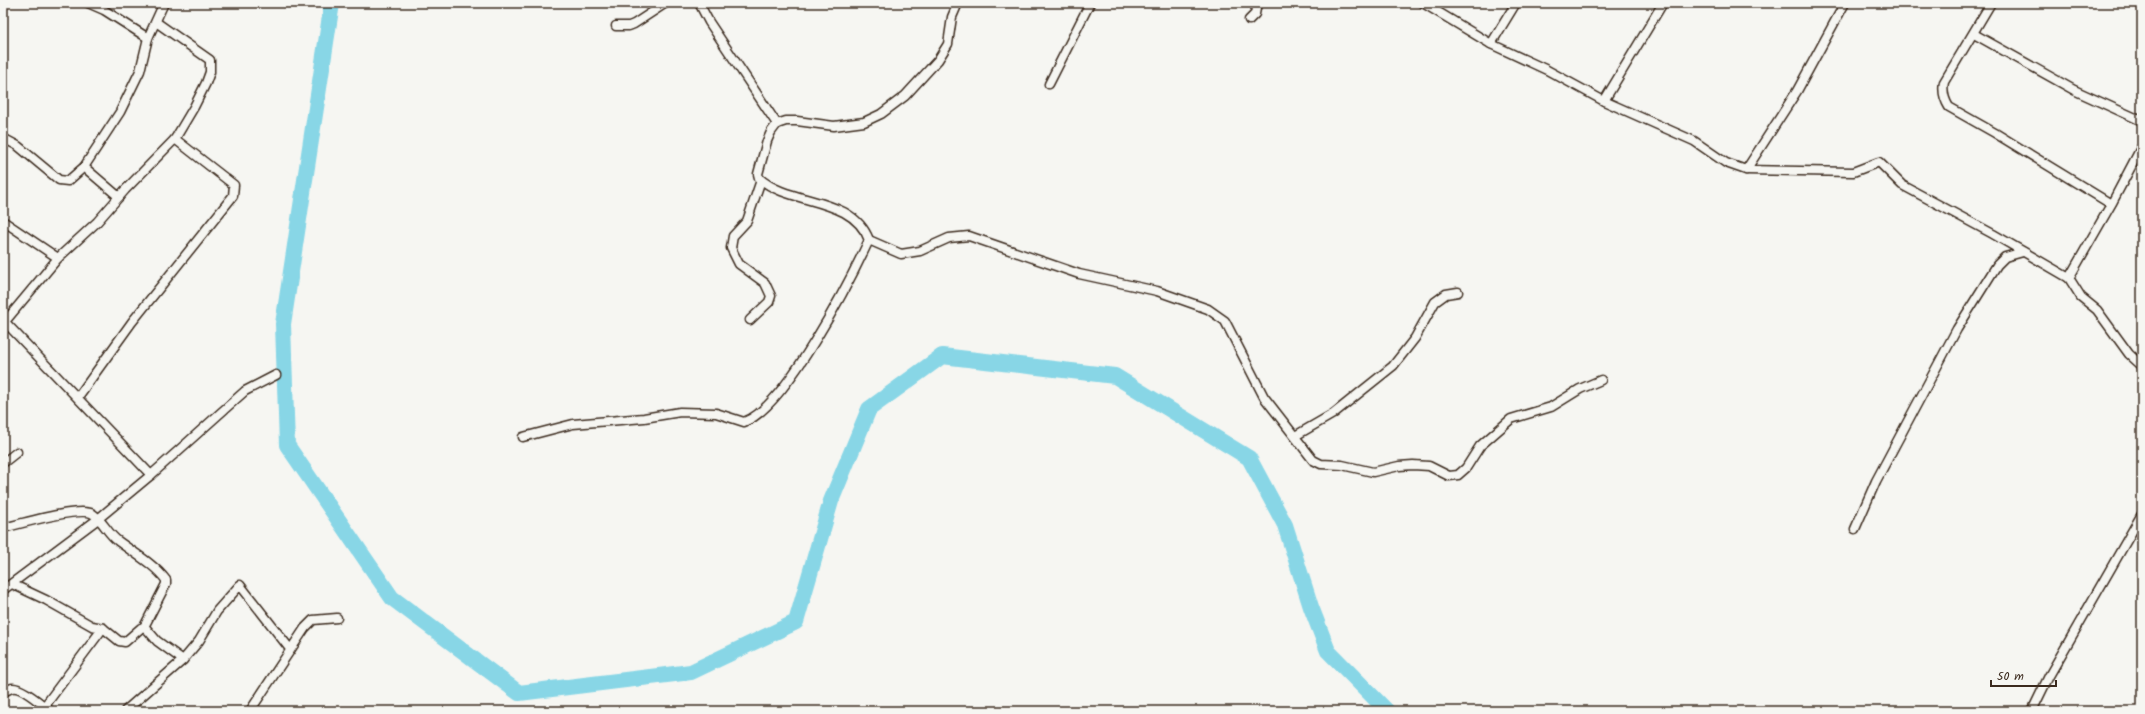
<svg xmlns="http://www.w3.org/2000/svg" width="2145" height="714" font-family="Kalam,sans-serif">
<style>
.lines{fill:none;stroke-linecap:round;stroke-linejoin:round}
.river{stroke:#88d6e6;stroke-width:16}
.minor-casing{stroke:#3b2a1e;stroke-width:11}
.minor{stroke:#f6f6f2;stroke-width:8}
</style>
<rect width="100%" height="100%" fill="#f6f6f2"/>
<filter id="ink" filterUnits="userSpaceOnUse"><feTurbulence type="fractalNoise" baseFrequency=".025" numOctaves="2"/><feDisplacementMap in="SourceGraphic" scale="8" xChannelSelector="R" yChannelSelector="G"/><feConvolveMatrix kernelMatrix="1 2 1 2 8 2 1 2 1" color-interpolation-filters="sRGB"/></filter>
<g filter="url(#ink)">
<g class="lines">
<polyline class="river" points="332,3 283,324 287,445 392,598 519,693 691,672 796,622 831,501 869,409 942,356 1115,376 1249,458 1285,525 1311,607 1328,651 1387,711"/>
<defs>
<g id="minor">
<polyline points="88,3 104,10 148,38"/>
<polyline points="699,3 709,22 777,124"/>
<polyline points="1423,3 1491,44 1547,70 1604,101 1694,141 1726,163 1746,170 1853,172 1879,162 1902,185 1993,234 2069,278 2081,297 2097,310 2129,354 2142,366"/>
<path d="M 1991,3 L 1944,82 C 1942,92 1944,99 1949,107 L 1995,133 L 2111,204"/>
<polyline points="1249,20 1255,14 1257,3"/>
<polyline points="616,26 629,26 634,24 666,3"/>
<polyline points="1974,34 2074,90 2142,121"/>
<polyline points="1491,44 1516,3"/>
<polyline points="1049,84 1090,3"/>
<polyline points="1604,101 1663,3"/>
<polyline points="3,138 18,146 59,180 68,181 84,167 120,112 140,71 148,38 164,3"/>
<polyline points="84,167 119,197"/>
<polyline points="1746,170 1797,91 1845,3"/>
<polyline points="3,221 58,258"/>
<polyline points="869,240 901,254 920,251 949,238 969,236 1079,274 1157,291 1208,309 1225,321 1264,397 1313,460 1321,464 1342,465 1373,472 1399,466 1413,465 1429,466 1449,476 1458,475 1466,468 1480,446 1511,419 1551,407 1580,389 1601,380"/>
<polyline points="2069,278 2113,201 2142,146"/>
<polyline points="750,320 769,302 771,296 765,283 739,264 731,248 733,236 747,221 761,180"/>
<polyline points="5,322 151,475"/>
<polyline points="3,324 58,258 97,222 125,190 175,139 194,107 206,83 210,72 210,60 156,22"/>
<polyline points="78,397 132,322 233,196 234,185 175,139"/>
<polyline points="1295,436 1333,414 1393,366 1415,338 1435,302 1446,294 1458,292"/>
<path d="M 523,437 L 573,424 L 644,418 L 680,412 L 716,413 L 744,422 C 785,408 850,281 869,240 C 852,195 790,206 759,178 L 758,174 L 767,141 L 771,132 L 777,124 L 786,121 L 797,121 L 834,126 L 864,122 L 881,114 L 905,96 L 938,60 L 948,44 L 952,17 L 958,3"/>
<polyline points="3,463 17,452"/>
<path d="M 3,528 C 20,524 80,506 93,514 C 103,521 108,534 118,541 C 134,553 154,564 166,580 L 166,584 L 144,627"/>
<polyline points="1855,529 1876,481 1957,329 1997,265 2005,257 2023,252"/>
<polyline points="12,584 46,600 92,626 103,628 119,641 125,642 141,628 145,627 157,641 183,660"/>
<polyline points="3,590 98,519 151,475 245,391 276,375"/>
<path d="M 3,692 C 6,691 9,689 12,688 C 21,686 43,705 50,711"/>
<polyline points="41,711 103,628"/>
<polyline points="125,711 183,660 199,641 217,611 240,585 290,649"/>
<polyline points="250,711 305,628 313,620 337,618"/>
<polyline points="2032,711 2049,676 2142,514"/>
</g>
</defs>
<use href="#minor" class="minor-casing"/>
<use href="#minor" class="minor"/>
</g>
</g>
<rect width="2145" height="714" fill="none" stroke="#f6f6f2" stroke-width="16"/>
<rect x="8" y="8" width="2129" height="698" fill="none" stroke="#3b2a1e" stroke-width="1.5" filter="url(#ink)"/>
<path d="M1991 680v6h65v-6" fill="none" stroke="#3b2a1e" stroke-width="2"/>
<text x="1997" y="680" font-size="12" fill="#3b2a1e" stroke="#f6f6f2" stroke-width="3" paint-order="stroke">50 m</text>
</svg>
